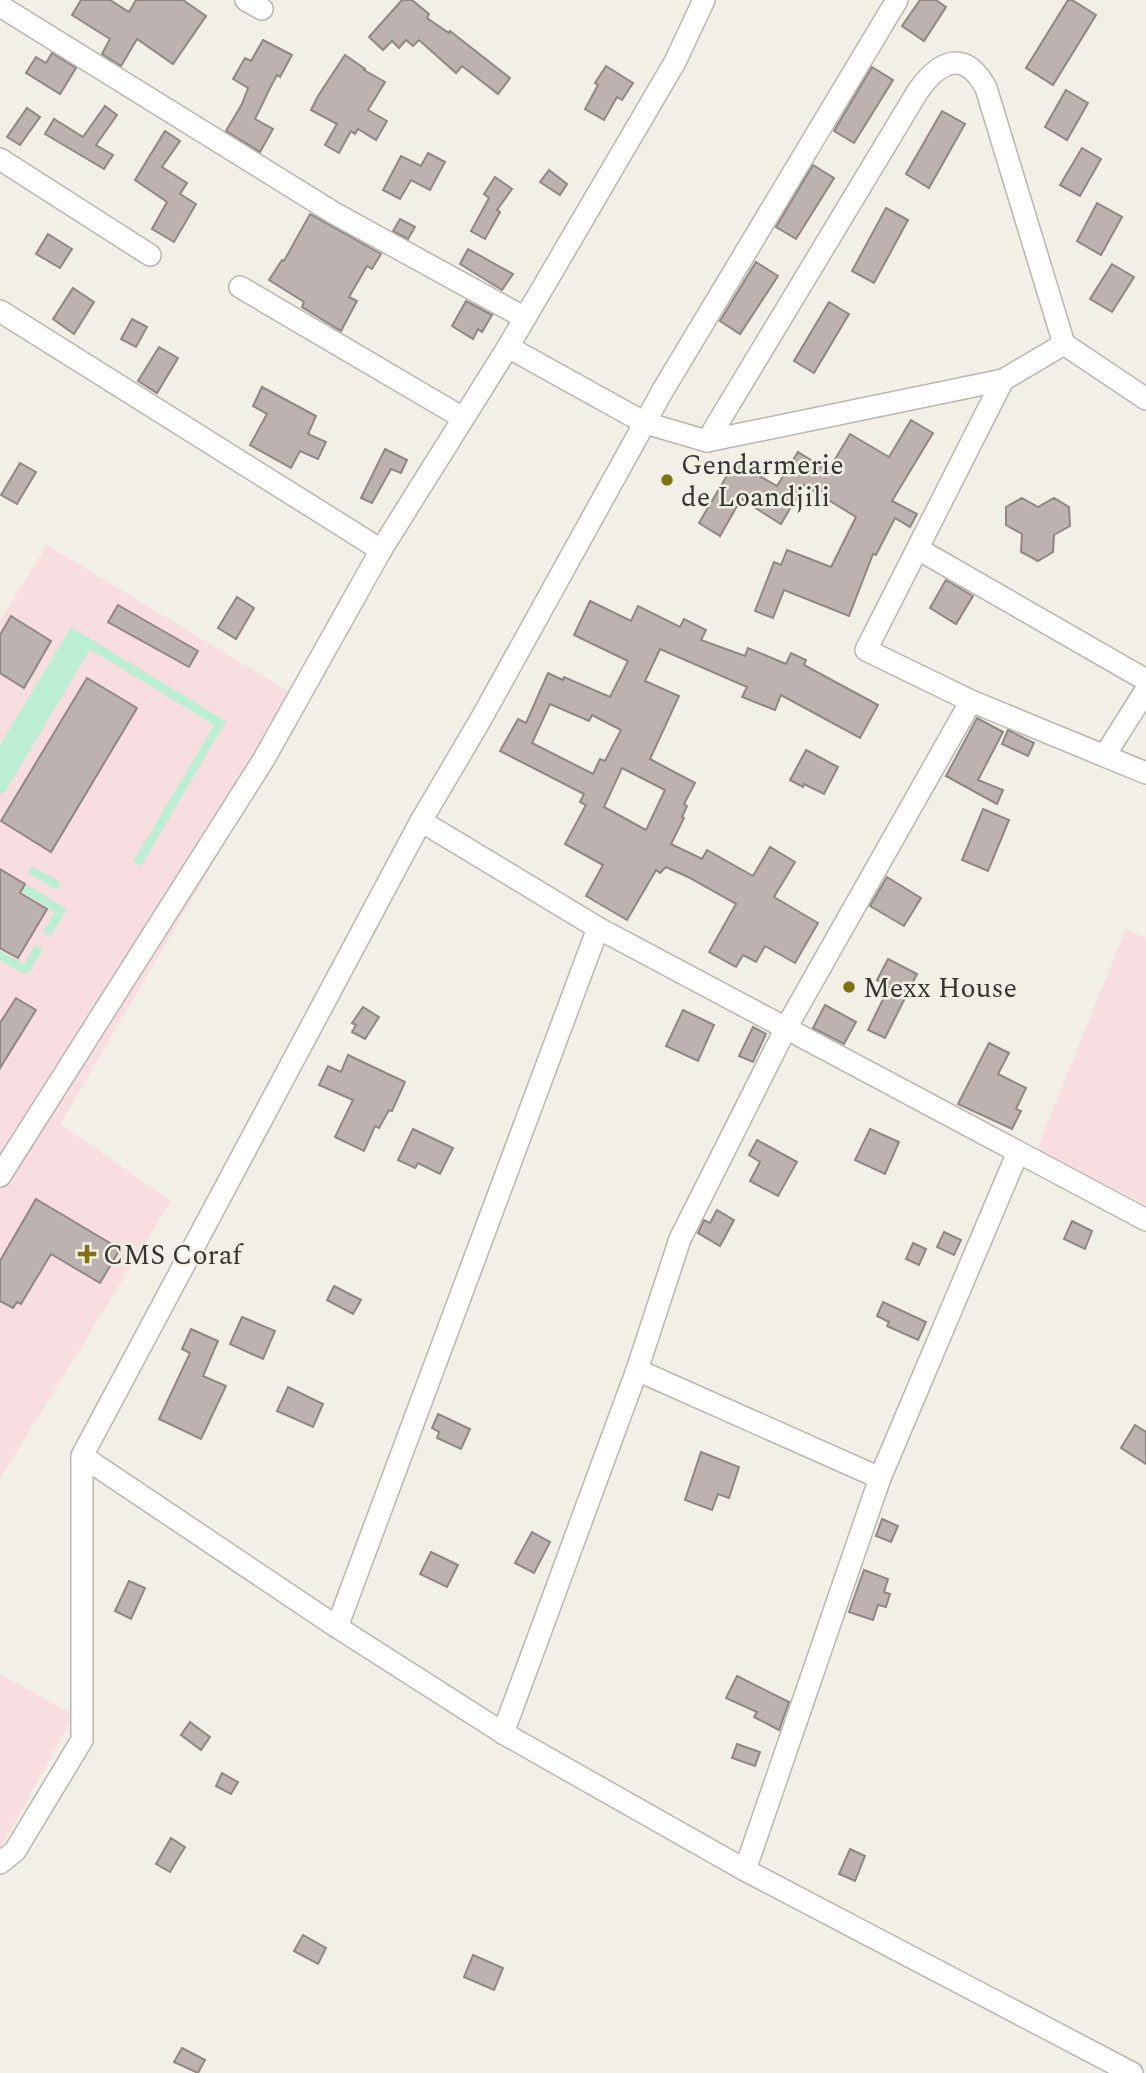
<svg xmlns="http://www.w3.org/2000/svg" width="1146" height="2073" font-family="Spectral,serif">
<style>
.industrial{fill:#f8dde1}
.green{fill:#bceed5}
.building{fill:#bcb2af;stroke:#908784;stroke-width:2;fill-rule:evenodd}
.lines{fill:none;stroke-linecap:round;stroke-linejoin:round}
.minor-casing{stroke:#b8b6ae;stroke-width:24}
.minor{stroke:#fff;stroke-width:21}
.poi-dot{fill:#807112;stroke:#f2efe6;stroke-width:2.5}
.labels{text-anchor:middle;stroke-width:5;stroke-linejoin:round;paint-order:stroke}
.poi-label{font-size:28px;fill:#353431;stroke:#f2efe6;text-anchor:start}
</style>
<rect width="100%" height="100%" fill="#f2efe6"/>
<g class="industrial">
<polygon points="47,545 307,703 60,1124 171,1201 0,1479 0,621"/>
<polygon points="1126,929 1146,937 1146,1205 1037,1149"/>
<polygon points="0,1674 74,1715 0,1849"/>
</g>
<g class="green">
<polygon points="71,627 226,721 141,866 133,862 214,725 90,649 5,792 0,794 0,745"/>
<polygon points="32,866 59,881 59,888 55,889 28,873"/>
<polygon points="26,884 67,909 50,937 43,932 55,912 22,892"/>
<polygon points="35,945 43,949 29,972 24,974 0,960 0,951 24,964"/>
</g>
<g class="building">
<polygon points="81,0 110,0 129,12 136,0 183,0 206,16 173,64 137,39 121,66 102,54 110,39 72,15"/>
<polygon points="402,0 412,0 429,14 427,18 449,33 450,31 510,78 498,94 462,66 456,73 419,40 413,46 406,40 399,48 392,41 383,50 369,37"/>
<polygon points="920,0 936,0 946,7 924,41 902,26"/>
<polygon points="1068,0 1072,0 1096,15 1053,85 1026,68"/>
<polygon points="263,40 292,55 280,77 277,75 270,88 255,119 273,129 260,152 226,131 242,104 248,88 233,79 245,58 251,61"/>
<polygon points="52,53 76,68 60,94 26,73 36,57 46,63"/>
<polygon points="345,55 365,69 364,70 385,82 368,110 387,121 376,140 358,129 355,134 351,131 339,153 325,145 337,124 311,110 318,96"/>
<polygon points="606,66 633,83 622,100 617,97 604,120 585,109 598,85 595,83"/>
<polygon points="872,67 893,80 854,143 834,131"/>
<polygon points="1066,90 1088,103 1067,140 1045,127"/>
<polygon points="105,106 117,115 96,145 113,155 104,169 45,134 54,119 83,137"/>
<polygon points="27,108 40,117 20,145 7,137"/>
<polygon points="942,111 965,124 929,188 906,174"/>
<polygon points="165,131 180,141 162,167 187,183 180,194 196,204 174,242 152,229 167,202 135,180"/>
<polygon points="1082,148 1101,159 1080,196 1060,185"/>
<polygon points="428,153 445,162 430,190 411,180 400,199 383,190 401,156 421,166"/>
<polygon points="813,165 834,178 796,239 776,227"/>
<polygon points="549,170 567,184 560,195 540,182"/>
<polygon points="495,177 512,189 497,210 500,212 485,239 471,231 489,198 484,194"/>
<polygon points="1097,203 1122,217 1101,255 1077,241"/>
<polygon points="886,208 908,220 874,283 852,271"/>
<polygon points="310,214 381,254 372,269 367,266 349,297 357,301 341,331 302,307 304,302 269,280 282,260 284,261"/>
<polygon points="400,219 415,227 408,239 393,231"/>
<polygon points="48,234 72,249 60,268 36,254"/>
<polygon points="468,249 513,274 502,290 460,264"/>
<polygon points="756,262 778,276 740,334 720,321"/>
<polygon points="1112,264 1134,277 1112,312 1090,299"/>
<polygon points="73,288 94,302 74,334 53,319"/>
<polygon points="466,301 492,315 482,332 478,329 473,339 452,326"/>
<polygon points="829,302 849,314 814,373 794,361"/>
<polygon points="132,319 147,327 136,347 121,339"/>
<polygon points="159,347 178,358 157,393 138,381"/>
<polygon points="262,387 316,416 308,434 326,442 318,459 300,451 291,468 250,445 267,414 253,406"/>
<polygon points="911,420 933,433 892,501 917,514 910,527 895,518 876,555 873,554 849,616 784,590 773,618 755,611 774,562 781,565 787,550 831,567 856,517 804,485 781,524 741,499 720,536 699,523 735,462 777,486 798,452 828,471 850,434 889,457"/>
<polygon points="385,449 407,460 401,473 391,469 372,503 361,498"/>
<polygon points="20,463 36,472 17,504 1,495"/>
<polygon points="1022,498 1038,507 1054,498 1069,507 1070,526 1054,535 1053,552 1038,561 1021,552 1022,534 1006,525 1006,507"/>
<polygon points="946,580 973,596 956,624 930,608"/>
<polygon points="237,597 254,608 236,639 218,628"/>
<path d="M 590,601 L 631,621 L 638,606 L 680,627 L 684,619 L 706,630 L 701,640 L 745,656 L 748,648 L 786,664 L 791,653 L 806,660 L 804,665 L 878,705 L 860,738 L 781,695 L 775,710 L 742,697 L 747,687 L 660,649 L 645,681 L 679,696 L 650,759 L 695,783 L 684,804 L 687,806 L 682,817 L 684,818 L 671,844 L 702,859 L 707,850 L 753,876 L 770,847 L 795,862 L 774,897 L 818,923 L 795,963 L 765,946 L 756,962 L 743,955 L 736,967 L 709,952 L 736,904 L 688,877 L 666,867 L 660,873 L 656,870 L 627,920 L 586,896 L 603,865 L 565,844 L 586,805 L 580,802 L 584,794 L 500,751 L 518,719 L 526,723 L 548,673 L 563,680 L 564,677 L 610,697 L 628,661 L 574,635 ZM 550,704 L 589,721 L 592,715 L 621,730 L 605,761 L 600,759 L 593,774 L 532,743 ZM 622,768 L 665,790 L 646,830 L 604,807 Z"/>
<polygon points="118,605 198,651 189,667 108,622"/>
<polygon points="11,616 51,641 24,688 0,673 0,635"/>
<polygon points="87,678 137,708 51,852 1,821"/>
<polygon points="977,718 1003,732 978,780 1003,790 997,804 946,776"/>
<polygon points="1008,730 1034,743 1028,756 1002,744"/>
<polygon points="806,750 838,767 824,794 804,784 803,787 790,780"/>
<polygon points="983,809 1009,820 988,871 962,860"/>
<polygon points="0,869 25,884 20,893 47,909 18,958 0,948"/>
<polygon points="887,877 921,898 904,926 870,906"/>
<polygon points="888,959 917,974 885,1038 868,1030 889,987 877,980"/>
<polygon points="16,998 36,1010 0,1068 0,1023"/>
<polygon points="825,1005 856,1022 844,1044 813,1028"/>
<polygon points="363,1007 379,1017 365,1039 352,1032 356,1025 352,1023"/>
<polygon points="683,1010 714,1025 698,1061 666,1046"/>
<polygon points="753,1027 766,1034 753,1062 739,1056"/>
<polygon points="989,1043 1009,1053 998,1074 1026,1088 1016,1109 1021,1111 1012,1129 958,1104"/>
<polygon points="348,1055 405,1082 392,1111 389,1110 379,1128 375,1126 364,1151 335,1137 353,1100 319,1085 328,1066 341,1072"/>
<polygon points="413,1129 453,1148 440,1174 418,1163 415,1168 398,1160"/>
<polygon points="870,1129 899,1142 885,1174 855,1160"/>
<polygon points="757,1140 797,1162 778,1196 750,1181 760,1162 749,1155"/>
<polygon points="36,1199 120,1249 100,1283 51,1254 21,1304 17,1302 13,1308 0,1301 0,1261"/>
<polygon points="717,1210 734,1220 720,1246 698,1233 704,1220 710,1223"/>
<polygon points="1072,1221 1092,1231 1085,1249 1064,1239"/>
<polygon points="944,1232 961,1240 954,1255 937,1247"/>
<polygon points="913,1243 926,1249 919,1265 906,1259"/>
<polygon points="334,1286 361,1300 353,1314 327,1300"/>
<polygon points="883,1302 926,1322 918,1340 887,1326 889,1322 877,1316"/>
<polygon points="242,1317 275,1331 263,1359 230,1344"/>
<polygon points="191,1329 218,1341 203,1376 226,1386 201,1439 159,1419 190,1353 182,1349"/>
<polygon points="288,1387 323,1404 313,1427 277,1411"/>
<polygon points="438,1414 470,1429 461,1449 437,1438 439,1432 432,1428"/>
<polygon points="1135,1425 1146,1432 1146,1464 1121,1448"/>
<polygon points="701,1452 739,1467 729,1498 718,1494 712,1510 685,1500"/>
<polygon points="882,1519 898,1526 891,1542 876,1536"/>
<polygon points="532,1532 550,1542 534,1573 515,1563"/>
<polygon points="431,1552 458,1565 447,1587 420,1574"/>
<polygon points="864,1570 888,1579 884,1592 890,1594 886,1607 878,1605 873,1620 849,1612"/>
<polygon points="129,1581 145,1588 131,1619 115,1611"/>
<polygon points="737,1676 789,1702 779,1730 754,1717 757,1712 726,1698"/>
<polygon points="190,1722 210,1737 201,1750 181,1735"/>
<polygon points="737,1744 760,1752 755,1766 732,1758"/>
<polygon points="222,1773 238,1782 231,1794 216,1786"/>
<polygon points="171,1838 185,1847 170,1872 156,1864"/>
<polygon points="850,1849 865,1856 855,1881 839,1874"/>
<polygon points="303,1935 326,1948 318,1964 294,1951"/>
<polygon points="473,1955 503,1968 494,1990 464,1977"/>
<polygon points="182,2048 205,2060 198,2073 174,2062"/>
</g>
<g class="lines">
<defs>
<g id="minor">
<polyline points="246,0 262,9"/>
<polyline points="0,6 334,213 525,318"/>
<polyline points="0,159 150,255"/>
<polyline points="240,287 463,418"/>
<polyline points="0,311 381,550"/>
<polyline points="508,347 645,423 707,441 1003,380 1064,344"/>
<polyline points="1003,380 866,650 971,701 1146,773"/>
<path d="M 707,441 L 918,91 C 940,60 965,49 986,88 L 1064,344 L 1146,399"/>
<polyline points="918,549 1146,680"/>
<polyline points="1105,755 1146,690"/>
<polyline points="421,821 598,928 1146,1220"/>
<polyline points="0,1176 264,759 381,550 508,347 675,62 704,0"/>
<polyline points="637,1370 880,1478"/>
<polyline points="82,1456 337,1627 503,1733 745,1870 1132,2073"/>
<polyline points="337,1627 598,928"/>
<polyline points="503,1733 637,1370 680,1239 786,1028 971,701"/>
<polyline points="0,1863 15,1851 82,1740 82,1456 421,821 481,719 663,390 897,0"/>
<polyline points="745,1870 880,1478 1018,1152"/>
</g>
</defs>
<use href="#minor" class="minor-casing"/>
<use href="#minor" class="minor"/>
</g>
<g class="poi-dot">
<circle cx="667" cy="480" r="7"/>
<circle cx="849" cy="987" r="7"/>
<path d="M83.5 1243.5h7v7h7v7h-7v7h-7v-7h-7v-7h7z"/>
</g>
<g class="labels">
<g class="poi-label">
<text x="681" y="474">Gendarmerie<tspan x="681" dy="32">de Loandjili</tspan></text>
<text x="863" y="997">Mexx House</text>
<text x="103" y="1264">CMS Coraf</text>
</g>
</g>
</svg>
